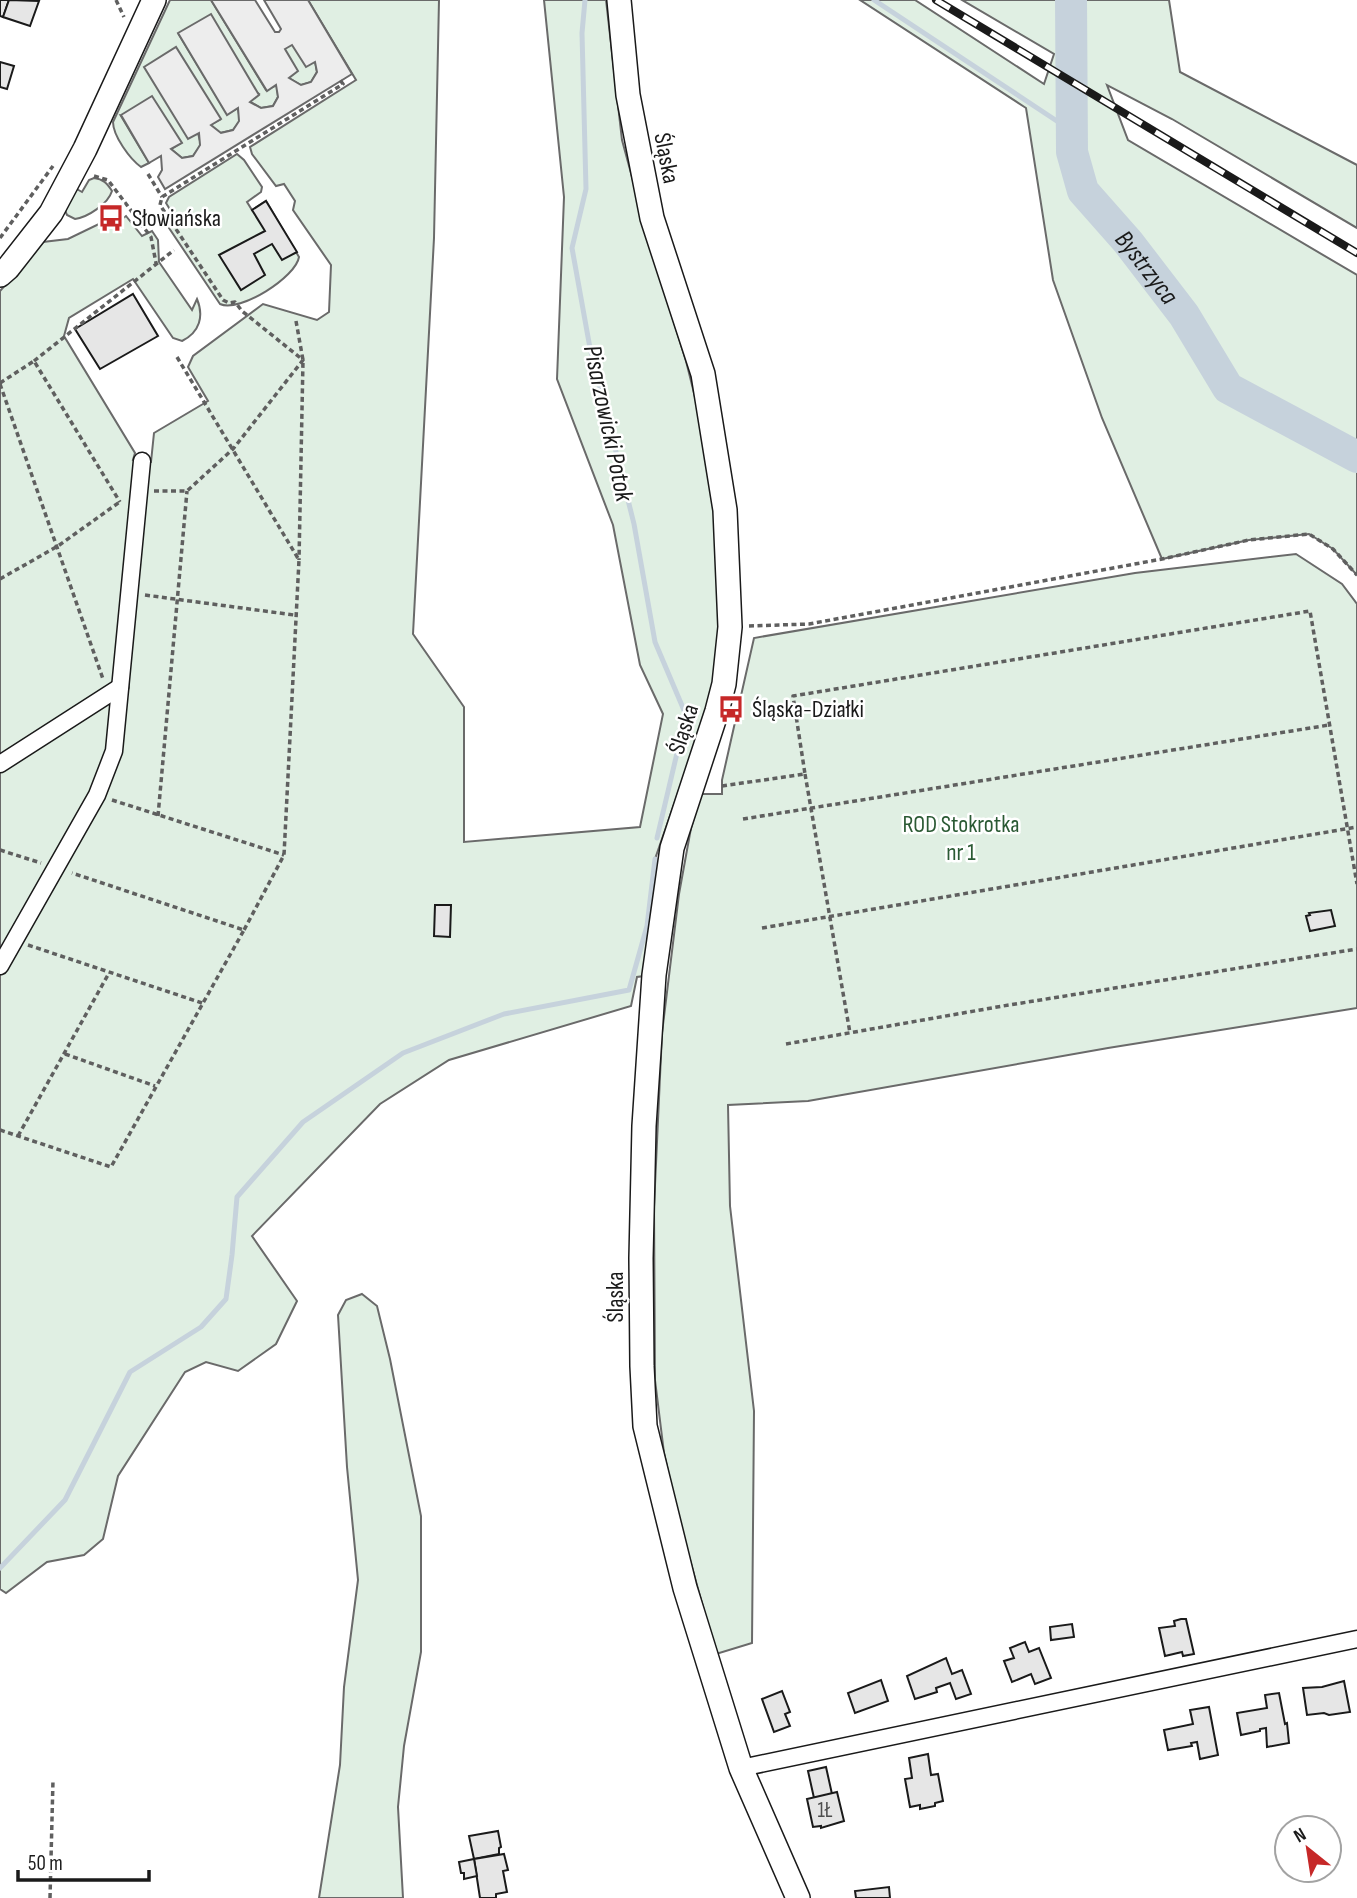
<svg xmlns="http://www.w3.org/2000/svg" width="1357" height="1898" font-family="'Sofia Sans Condensed',sans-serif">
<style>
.green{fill:#e0efe3;stroke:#6a6a6a;stroke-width:2}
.parking{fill:#ededed;stroke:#6a6a6a;stroke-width:2;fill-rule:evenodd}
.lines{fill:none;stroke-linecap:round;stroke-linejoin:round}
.stream{stroke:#c6d2dc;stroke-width:5}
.river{stroke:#c6d2dc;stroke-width:32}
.building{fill:#e6e6e6;stroke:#1a1a1a;stroke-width:2}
.street-casing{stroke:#1a1a1a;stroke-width:19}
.secondary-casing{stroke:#1a1a1a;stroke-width:26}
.path{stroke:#5f5f5f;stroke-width:3.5;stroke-dasharray:5 3.5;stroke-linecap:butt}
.street{stroke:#fff;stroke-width:16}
.secondary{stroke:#fff;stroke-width:23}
.rail-casing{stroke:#1a1a1a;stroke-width:8}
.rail{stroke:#fff;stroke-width:5;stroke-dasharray:16;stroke-linecap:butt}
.labels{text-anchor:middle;stroke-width:5;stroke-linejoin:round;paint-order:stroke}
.number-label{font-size:21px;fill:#4d4d4d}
.street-label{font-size:24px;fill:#1a1a1a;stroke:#fff}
.poi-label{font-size:24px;fill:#1a1a1a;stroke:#fff;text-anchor:start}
.park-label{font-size:24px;fill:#2b5a34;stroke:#fff}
.water-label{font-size:26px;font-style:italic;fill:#1a1a1a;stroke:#fff}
</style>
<rect width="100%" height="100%" fill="#fff"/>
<g class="green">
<path d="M 170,0 L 211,0 L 266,90 L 277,85 L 278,97 L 273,106 L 261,108 L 249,101 L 259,94 L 178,33 L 227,114 L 238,108 L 240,121 L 233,130 L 220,133 L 210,125 L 221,119 L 187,138 L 198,133 L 201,145 L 193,156 L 182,158 L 171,149 L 181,143 L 121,116 L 149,163 L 141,167 C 130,159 113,136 113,122 Z"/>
<path d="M 308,0 L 439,0 L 434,238 L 413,634 L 464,707 L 464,842 L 640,827 L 663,714 L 640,665 L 613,525 L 557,379 L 564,197 L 544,0 L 606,0 L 622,140 L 654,258 L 686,361 L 705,437 L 716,531 L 720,634 L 714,690 L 655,859 L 644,976 L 637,977 L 631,1006 L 449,1060 L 380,1104 L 252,1236 L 297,1301 L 276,1344 L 238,1371 L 206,1362 L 185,1372 L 118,1476 L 103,1539 L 84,1555 L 47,1562 L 6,1593 L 0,1589 L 0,291 L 43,242 L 68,239 L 103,222 L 112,221 L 115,224 L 126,216 L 142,236 L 152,231 L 158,240 L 159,262 L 192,310 L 197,299 C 204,316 200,332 182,341 L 173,338 L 133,279 L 69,318 L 64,336 L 135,453 L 133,460 L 151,462 L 154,433 L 208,401 L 188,367 L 193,356 L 263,304 L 317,320 L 329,312 L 331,265 L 293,210 L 295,201 L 284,184 L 276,186 L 252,154 L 250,147 L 356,80 Z"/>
<polygon points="860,0 915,0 1044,84 1054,54 962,0 1169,0 1180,72 1357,165 1357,228 1172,119 1107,85 1128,140 1357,275 1357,575 1333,549 1309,534 1249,540 1162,559 1102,418 1053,280 1026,108"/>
<polygon points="288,45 292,45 315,61 317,72 311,82 301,85 289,78 285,49"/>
<path d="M 237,154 L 244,160 L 262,187 L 261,192 L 247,202 L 252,210 L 266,201 L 299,257 C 296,277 240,313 220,304 L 165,222 L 174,216 L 166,203 L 169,197 Z"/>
<path d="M 94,178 C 103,179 107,183 112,191 C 108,204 88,217 75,219 L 67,215 L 64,208 L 75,188 L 82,192 L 89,180 Z"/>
<polygon points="1296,554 1342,584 1357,604 1357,1008 1108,1048 808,1101 728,1105 730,1206 754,1411 752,1643 716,1654 677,1513 664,1453 655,1380 654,1207 662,1033 679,894 691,828 701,794 722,794 722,780 754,638 1135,573"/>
<polygon points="362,1294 377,1306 390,1359 421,1516 421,1652 404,1746 398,1807 403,1898 319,1898 340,1765 344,1687 358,1580 347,1467 338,1315 346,1300"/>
</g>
<path class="parking" d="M 211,0 L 255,0 L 275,32 L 279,32 L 281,29 L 264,0 L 308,0 L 352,74 L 165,189 L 158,177 L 162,170 L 161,156 L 149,163 L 121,115 L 152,96 L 182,143 L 171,149 L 182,158 L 193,156 L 200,145 L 199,133 L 188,139 L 144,67 L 176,47 L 221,119 L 211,125 L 221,133 L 233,130 L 239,121 L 238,108 L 227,115 L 178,33 L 211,14 L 259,95 L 250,102 L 261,108 L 273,106 L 278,97 L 276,85 L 267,91 ZM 292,45 L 306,67 L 315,62 L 317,72 L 311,82 L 301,85 L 289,78 L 298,71 L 285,49 Z"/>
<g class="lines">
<g class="stream">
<polyline points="585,0 582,33 586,189 572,248 590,348 634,524 655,642 686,715 657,838"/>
<polyline points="874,0 1072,131"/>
<polyline points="0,1568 65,1500 130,1372 201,1327 226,1299 232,1255 237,1197 303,1122 403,1053 504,1014 629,990 647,926 655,859"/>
</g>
<path class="river" id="s1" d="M 1071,0 L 1072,152 L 1083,191 L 1128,242 L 1184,315 L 1228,388 L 1357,457"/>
</g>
<g class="building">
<polygon points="0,0 9,0 3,17 0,16"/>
<polygon points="9,0 39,1 30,26 3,17"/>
<polygon points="0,62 14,66 7,89 0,87"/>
<polygon points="266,201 297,252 282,260 272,244 254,254 265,275 241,290 219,255 265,231 252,210"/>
<polygon points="133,294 158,336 100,369 75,329"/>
<polygon points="435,905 451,905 450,937 434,936"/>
<polygon points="1331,910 1335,926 1310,931 1306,916 1310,915 1309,913"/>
<polygon points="1181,1619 1186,1619 1194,1654 1183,1656 1182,1652 1165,1656 1159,1628 1175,1626 1174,1621"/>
<polygon points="1072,1624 1074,1637 1051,1640 1050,1627"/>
<polygon points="1025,1642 1029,1652 1039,1648 1051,1678 1035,1684 1031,1674 1012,1682 1004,1661 1014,1658 1010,1648"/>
<polygon points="946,1658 952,1674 962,1670 971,1694 956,1699 950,1683 936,1688 937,1692 915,1699 907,1676"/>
<polygon points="881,1680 888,1701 855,1713 848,1693"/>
<polygon points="1344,1681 1350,1712 1329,1715 1324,1713 1307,1715 1303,1688 1322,1687"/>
<polygon points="782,1691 790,1712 785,1714 790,1726 774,1732 762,1699"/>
<polygon points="1279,1693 1285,1724 1287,1723 1289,1743 1267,1747 1266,1728 1260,1729 1260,1731 1241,1735 1237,1713 1267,1708 1265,1695"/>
<polygon points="1209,1707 1218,1755 1200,1759 1197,1742 1191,1743 1192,1746 1168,1750 1164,1730 1193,1724 1190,1710"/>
<polygon points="928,1754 931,1775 938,1774 943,1801 935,1803 935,1806 920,1809 920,1805 910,1807 905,1779 912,1778 909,1758"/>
<polygon points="826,1767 832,1794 814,1798 808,1771"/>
<polygon points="837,1792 844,1821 821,1828 821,1826 813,1827 807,1799"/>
<polygon points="498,1831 501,1847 499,1848 499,1854 474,1859 469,1836"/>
<polygon points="504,1854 508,1870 503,1871 507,1892 496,1894 496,1898 480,1898 474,1859"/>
<polygon points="474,1859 477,1876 464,1879 464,1873 461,1873 459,1862"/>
<polygon points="889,1887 890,1898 856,1898 855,1891"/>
</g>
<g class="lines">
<defs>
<g id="street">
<polyline points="0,764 120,687"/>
<polyline points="0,966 97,795 114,751 142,461"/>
<polyline points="741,1768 1357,1639"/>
</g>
<g id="secondary">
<polyline points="619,0 628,95 652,218 703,374 725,510 730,627 724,684 717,711 672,848 654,975 644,1126 641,1258 642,1366 645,1426 685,1588 741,1768 798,1898"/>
<polyline points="0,275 8,268 51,213 85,149 154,0"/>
</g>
</defs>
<use href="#street" class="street-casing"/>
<use href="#secondary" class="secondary-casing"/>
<g class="path">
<polyline points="116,0 124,17"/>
<polyline points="148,174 162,197"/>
<polyline points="94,176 108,180 151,237 156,263"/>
<polyline points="0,238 53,166"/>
<polyline points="296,321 303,360 299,560"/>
<polyline points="177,357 299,560 284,855 244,930"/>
<polyline points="34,361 174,250"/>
<polyline points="0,383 34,361 120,502"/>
<polyline points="0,384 103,679"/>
<polyline points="154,491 187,491 233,449 303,360 242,311 235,302 229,303 223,300 160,205 162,197 343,84 340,80"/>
<polyline points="0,579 58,546 121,501"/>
<polyline points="145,595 294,615"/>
<polyline points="749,626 809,624 1162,559 1249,540 1309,534 1333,549 1357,575"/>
<polyline points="805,774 850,1033"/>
<polyline points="722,786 805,774 793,696 1310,611 1357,884"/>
<polyline points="112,800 284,855"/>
<polyline points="158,816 187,491"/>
<polyline points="743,819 1329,725"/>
<polyline points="0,850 41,863"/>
<polyline points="762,928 1357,827"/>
<polyline points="28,945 202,1003"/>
<polyline points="786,1044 1003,1006 1357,949"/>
<polyline points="65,1054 155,1086"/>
<polyline points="0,1130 111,1167 244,930 72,873"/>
<polyline points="18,1136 109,973"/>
<polyline points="50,1898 53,1780"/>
</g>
<use href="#street" class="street"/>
<use href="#secondary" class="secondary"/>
<defs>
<polyline id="rail" points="936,0 1357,253"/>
</defs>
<use href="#rail" class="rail-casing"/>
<use href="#rail" class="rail"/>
</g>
<defs>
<symbol id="bus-bare" viewBox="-9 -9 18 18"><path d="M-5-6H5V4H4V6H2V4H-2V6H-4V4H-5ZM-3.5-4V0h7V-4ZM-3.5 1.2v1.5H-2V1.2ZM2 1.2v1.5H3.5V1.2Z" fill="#c62828" stroke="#fff" stroke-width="2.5" paint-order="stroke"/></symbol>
</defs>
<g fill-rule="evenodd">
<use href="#bus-bare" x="92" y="199" width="38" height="38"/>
<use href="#bus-bare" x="712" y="690" width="38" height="38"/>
</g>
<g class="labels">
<g class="number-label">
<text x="825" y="1817">1Ł</text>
</g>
<g class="street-label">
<text transform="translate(667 158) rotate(79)" y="8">Śląska</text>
<text transform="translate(683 729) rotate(-72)" y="8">Śląska</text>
<text transform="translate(615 1297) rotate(-90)" y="8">Śląska</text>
</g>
<g class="poi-label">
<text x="132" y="226">Słowiańska</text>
<text x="752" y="717">Śląska-Działki</text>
</g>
<g class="park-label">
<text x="961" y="832">ROD Stokrotka<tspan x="961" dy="28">nr 1</tspan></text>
</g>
<g class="water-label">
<text dy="9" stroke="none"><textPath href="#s1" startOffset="292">Bystrzyca</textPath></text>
<text transform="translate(609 423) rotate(78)" y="9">Pisarzowicki Potok</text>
</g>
</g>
<g transform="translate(1308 1849) rotate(330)"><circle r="33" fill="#ffffff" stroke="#a3a3a3" stroke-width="2"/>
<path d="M0-5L12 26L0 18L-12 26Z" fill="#c62828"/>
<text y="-10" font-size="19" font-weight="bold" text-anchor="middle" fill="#1a1a1a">N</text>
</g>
<path d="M18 1870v10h131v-10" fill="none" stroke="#1a1a1a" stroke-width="3.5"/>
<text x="28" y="1870" font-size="21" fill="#1a1a1a" stroke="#ffffff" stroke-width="5" paint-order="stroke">50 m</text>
</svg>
